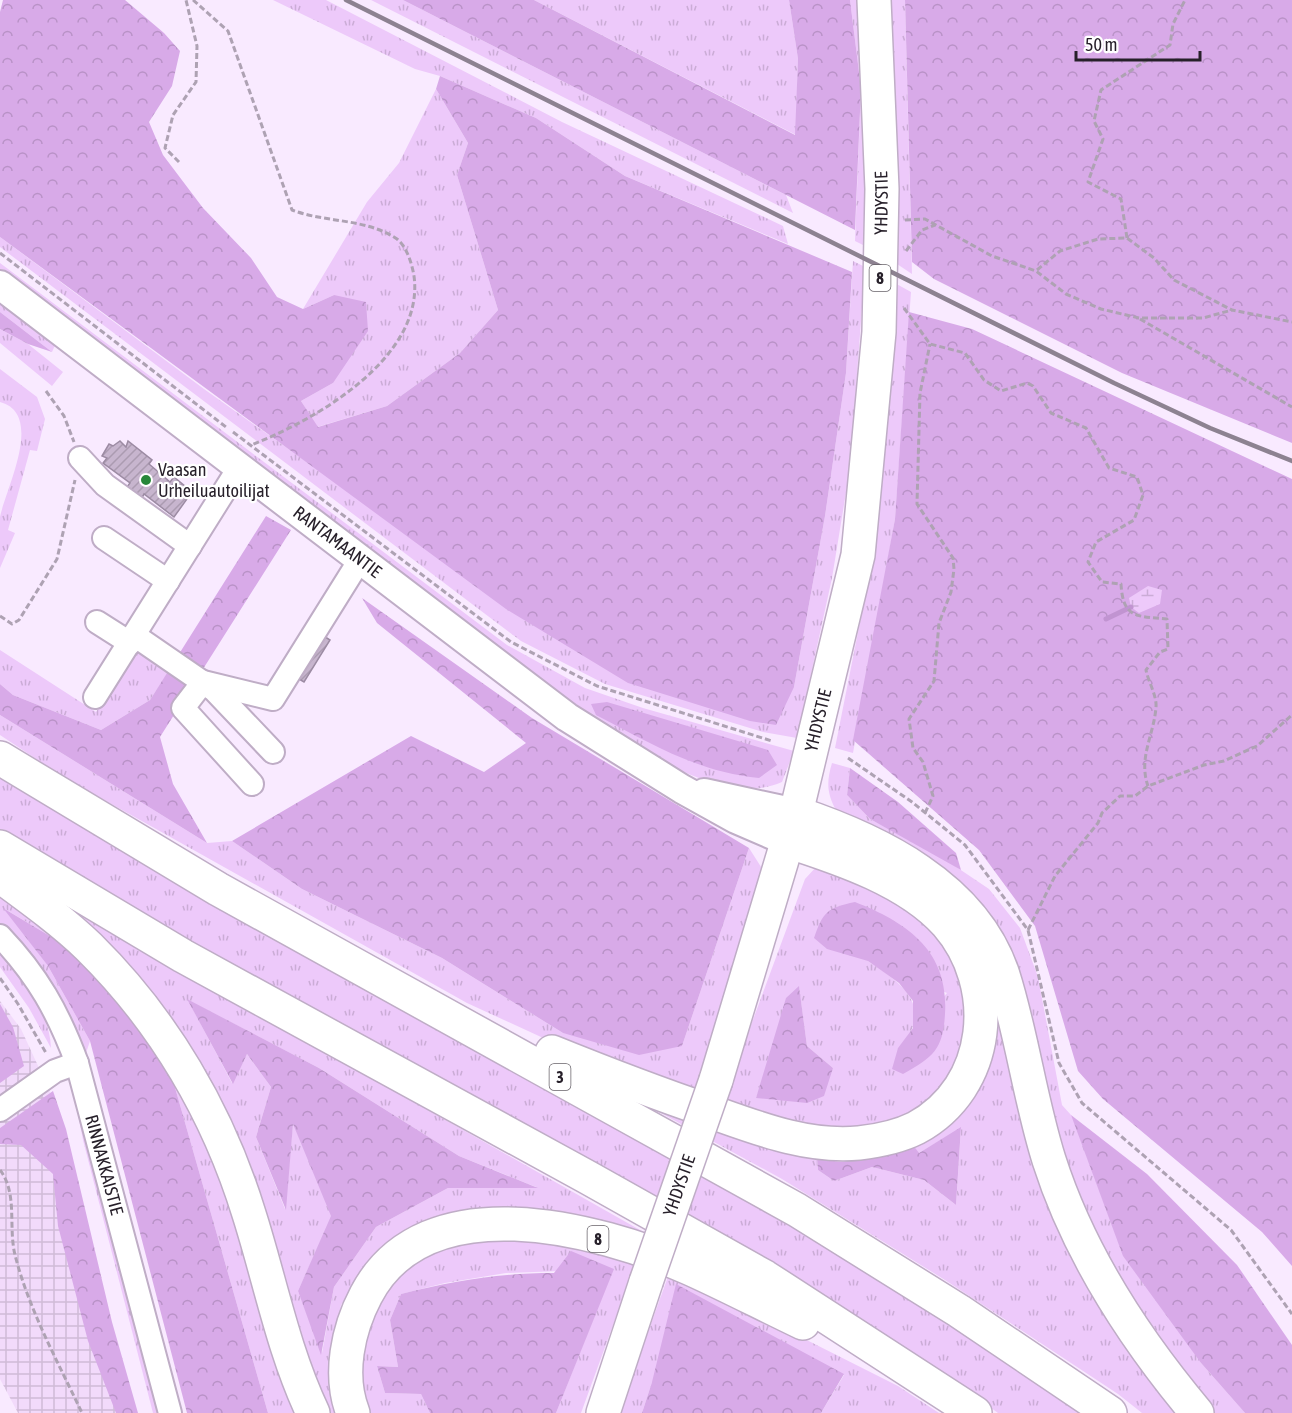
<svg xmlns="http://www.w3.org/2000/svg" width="1292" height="1413" font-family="'Asap Condensed',sans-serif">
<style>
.industrial{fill:url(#industrial-grid)}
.grass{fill:url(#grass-tufts);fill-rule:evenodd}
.forest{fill:url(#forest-crowns)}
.wetland{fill:url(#wetland-marsh)}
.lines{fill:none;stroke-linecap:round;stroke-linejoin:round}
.stream{stroke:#c194d1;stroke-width:5}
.building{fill:url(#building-hatch);stroke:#9c8ba3;stroke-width:1.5}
.minor-casing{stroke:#bfadc6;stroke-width:26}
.major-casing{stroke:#bfadc6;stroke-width:32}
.highway-casing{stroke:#bfadc6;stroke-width:36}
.path{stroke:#aea2b3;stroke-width:3;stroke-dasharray:6 3;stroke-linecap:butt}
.minor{stroke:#fff;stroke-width:22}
.major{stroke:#fff;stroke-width:28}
.highway{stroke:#fff;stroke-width:33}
.rail{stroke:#8d8291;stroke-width:4.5}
.highway-bridge-casing{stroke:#bfadc6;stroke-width:36;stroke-linecap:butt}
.highway-bridge{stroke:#fff;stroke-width:33}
.poi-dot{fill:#278739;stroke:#fff;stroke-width:2}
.labels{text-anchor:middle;stroke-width:4.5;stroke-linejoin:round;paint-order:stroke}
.shield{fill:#fff;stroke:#68636a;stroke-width:1.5}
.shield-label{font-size:16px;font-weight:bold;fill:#27202a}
.street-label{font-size:18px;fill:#27202a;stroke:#fff}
.poi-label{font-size:18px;fill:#27202a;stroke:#fff;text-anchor:start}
</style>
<defs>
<pattern id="industrial-grid" width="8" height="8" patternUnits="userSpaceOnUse" patternTransform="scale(1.5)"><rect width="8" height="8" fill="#f2dafb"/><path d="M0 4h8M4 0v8" fill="none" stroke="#d0bbd7"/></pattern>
<pattern id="grass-tufts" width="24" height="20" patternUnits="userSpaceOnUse" patternTransform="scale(1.5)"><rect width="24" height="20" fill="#edc9fa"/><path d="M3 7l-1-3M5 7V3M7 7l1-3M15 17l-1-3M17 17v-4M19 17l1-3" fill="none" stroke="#cbacd6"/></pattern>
<pattern id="forest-crowns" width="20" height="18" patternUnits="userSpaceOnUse" patternTransform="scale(1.5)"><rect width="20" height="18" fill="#d8aae8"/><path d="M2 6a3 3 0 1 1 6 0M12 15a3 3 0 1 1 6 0" fill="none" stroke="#b992c7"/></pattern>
<pattern id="wetland-marsh" width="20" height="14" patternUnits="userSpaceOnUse" patternTransform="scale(1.5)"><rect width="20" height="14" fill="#edc9fa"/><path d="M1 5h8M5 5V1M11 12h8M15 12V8" fill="none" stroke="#cbacd6"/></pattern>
<pattern id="building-hatch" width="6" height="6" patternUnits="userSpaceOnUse" patternTransform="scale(1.5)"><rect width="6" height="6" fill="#c7b5ce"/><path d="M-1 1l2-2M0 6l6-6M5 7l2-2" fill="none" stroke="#ab9bb1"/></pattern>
</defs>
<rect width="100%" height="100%" fill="#f9eaff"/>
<polygon class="industrial" points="0,1001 21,1029 57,1107 131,1413 18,1413 0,1379"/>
<g class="grass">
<polygon points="273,0 326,0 562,122 783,226 788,244 625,176 536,118 440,76 415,69"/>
<polygon points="371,0 403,0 786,195 793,213"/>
<polygon points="534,0 789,0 798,59 796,135"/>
<polygon points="850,0 860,0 867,96 865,246 855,241 861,88"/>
<polygon points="889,0 905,0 912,274 894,262"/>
<polygon points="436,89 468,143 457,175 498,310 460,353 387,406 317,427 301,401 333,383 334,295 303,309 367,202 399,163"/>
<polygon points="0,237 204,389 318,470 794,687 825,516 846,373 853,261 865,267 850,468 832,578 797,738 763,732 605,684 521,641 0,247"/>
<path d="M 0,263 L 507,645 L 585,688 L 643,708 L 794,751 L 782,782 C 725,807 655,756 608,729 L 0,275 Z"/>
<polygon points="893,282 911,292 895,519 853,753 835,748 866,592 877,501"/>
<polygon points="0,302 56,343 52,352 0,312"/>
<polygon points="0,329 28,344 63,372 52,386 0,343"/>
<path d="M 0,369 L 37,397 L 45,419 L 37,451 L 30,450 L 8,530 L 15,533 L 0,568 C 0,552 0,533 0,517 C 6,488 45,414 0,402 Z"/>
<polygon points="140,644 172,666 150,700 101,730 13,695 0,684 0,650 96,712"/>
<polygon points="0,715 207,843 232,841 302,889 442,958 563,1033 682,1046 749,848 763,870 692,1098 593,1061 467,1003 65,778 0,735"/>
<path d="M 832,763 L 850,768 L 847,795 L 870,819 L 946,860 L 989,889 L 1020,928 L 1038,977 L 1062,1105 L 1071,1115 L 1201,1363 L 1245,1413 L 1211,1413 L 1176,1373 L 1068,1193 L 1033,1054 L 837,812 C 827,794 826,783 832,763 Z"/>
<polygon points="0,774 900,1287 1086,1413 998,1413 964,1388 0,834"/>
<path d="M 817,866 L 849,870 L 953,942 L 969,985 L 960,1073 L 929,1105 L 880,1132 L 811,1131 L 720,1109 L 805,879 ZM 868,961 L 947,993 L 899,1048 C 903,1042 909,1036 912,1029 C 926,997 890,976 868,961 ZM 799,987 L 807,1046 L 833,1068 L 756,1098 Z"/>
<polygon points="0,890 75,951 5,909 48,966 90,1041 86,1053 35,963 0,924"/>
<path d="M 41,891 L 693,1260 L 545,1215 L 364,1271 L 341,1305 L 332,1367 L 343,1413 L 322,1413 L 238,1150 ZM 188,1000 L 319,1068 L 459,1156 L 536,1187 L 448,1188 L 376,1227 L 334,1287 L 322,1353 L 298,1291 L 332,1216 L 293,1123 L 285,1209 L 256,1137 L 271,1087 L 247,1054 L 232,1083 Z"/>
<path d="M 0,953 C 22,980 50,1012 51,1048 L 29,1008 L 0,967 Z"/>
<path d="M 989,965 L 1017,1077 L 1186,1413 L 1142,1413 L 1118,1394 L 945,1280 L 782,1179 L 626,1094 L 778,1143 L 945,1117 ZM 961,1128 L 956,1205 L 924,1180 L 872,1167 L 834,1181 L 818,1170 L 817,1159 L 843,1162 L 919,1153 Z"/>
<polygon points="166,1056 208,1141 304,1413 268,1413"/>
<polygon points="73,1089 159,1413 153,1413 83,1140"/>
<polygon points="457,1238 565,1242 636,1262 581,1413 556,1413 613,1269 506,1273 445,1283 401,1294 390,1320 398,1367 377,1366 385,1393 421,1394 430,1413 367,1413 357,1389 364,1323 385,1284"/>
<polygon points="670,1271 898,1386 939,1413 821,1413 844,1375 652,1382 642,1413 619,1413"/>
</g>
<g class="forest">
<polygon points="3,0 125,0 164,33 180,51 172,86 149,122 163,155 203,208 251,258 277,297 303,309 334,295 366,302 368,331 333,383 301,401 318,427 387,406 460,353 498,310 457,175 468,143 436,89 440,76 536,118 625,176 852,272 846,373 825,516 794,687 776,725 750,721 628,683 506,609 0,237 0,12"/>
<polygon points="403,0 534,0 795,135 798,59 789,0 850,0 861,88 855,230"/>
<polygon points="905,0 1292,0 1292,443 1122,373 934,279 912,262"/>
<polygon points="0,312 52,352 28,344 0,329"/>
<polygon points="909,312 972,329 1292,479 1292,1266 1262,1232 1103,1099 1078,1071 1035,926 979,850 853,740 895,519"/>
<polygon points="266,516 291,530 160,737 173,784 207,843 0,715 0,684 13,695 101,730 150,700"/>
<polygon points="362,598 532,718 749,848 682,1046 639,1055 563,1033 442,958 302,889 232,841 411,736 484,772 526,743 377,623"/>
<path d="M 607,702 L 768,750 L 777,765 L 759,778 C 697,772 650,743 596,715 L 591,704 Z"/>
<polygon points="850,768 898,802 956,853 961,870 870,819 847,795"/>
<path d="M 855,902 C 908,923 949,951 945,1014 C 943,1049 934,1057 903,1074 L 892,1069 L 898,1048 L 913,1028 L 913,1001 L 899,983 L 868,961 L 827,949 L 814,938 C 823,912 827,908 855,902 Z"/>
<polygon points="3,908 75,951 166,1056 268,1413 187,1413 90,1041 48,966"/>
<polygon points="799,986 807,1046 833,1068 824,1096 807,1103 756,1098 786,998"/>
<polygon points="187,999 319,1068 459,1156 538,1188 448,1188 376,1227 334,1287 321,1355 298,1291 331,1216 293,1124 286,1210 256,1137 271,1087 247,1054 233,1084"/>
<polygon points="0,1004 13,1027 24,1066 0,1083"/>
<polygon points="53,1091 66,1129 112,1322 138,1413 116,1413 88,1341 58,1226 53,1174 21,1145 0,1144 0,1128"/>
<polygon points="1071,1115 1147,1174 1237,1265 1292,1345 1292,1413 1245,1413 1201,1363 1123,1256"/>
<polygon points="961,1127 956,1205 924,1180 872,1167 834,1181 818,1170 817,1159 843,1162 913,1145 919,1153"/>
<path d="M 571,1251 L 614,1269 L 556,1413 L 430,1413 L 421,1394 L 385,1393 L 377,1366 L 398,1367 L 390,1320 L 401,1294 C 453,1281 499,1273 554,1273 Z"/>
<polygon points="676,1284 844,1374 821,1413 642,1413 652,1382"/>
</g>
<polygon class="wetland" points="1148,586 1162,590 1160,604 1139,613 1131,607 1129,598"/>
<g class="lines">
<polyline class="stream" points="1106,619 1131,607"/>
</g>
<g class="building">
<polygon points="120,441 126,447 128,441 152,460 149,464 170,482 174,477 192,492 174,517 144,494 142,498 127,487 130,483 103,463 107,458 102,456 109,444 113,446"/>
<polygon points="319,633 330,640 304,682 292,675"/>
</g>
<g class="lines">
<defs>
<g id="minor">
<polyline points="80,458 105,485 190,546"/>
<polyline points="104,538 168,581"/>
<polyline points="97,622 130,643"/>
<polyline points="134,635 214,690 273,752"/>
<polyline points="95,697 240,466"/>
<polyline points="252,784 183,708 203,682 273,699 361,558"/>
<path id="s1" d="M 0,936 C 38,976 58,1012 77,1063 L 170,1413"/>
<polyline points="0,1110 55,1071 77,1063"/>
</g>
<g id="major">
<path id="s2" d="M 0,285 L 567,717 L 682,789 L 736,819 L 787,841"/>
<polyline points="704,793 796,813"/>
</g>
<g id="highway">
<polyline points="0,758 218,889 797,1210 959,1311 1110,1413"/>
<path d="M 796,813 C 877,840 974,886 1003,975 C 1022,1035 1030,1100 1049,1160 C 1079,1254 1134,1338 1197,1413"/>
<polyline points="0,847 183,956 587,1177 765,1277 975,1413"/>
<path d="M 0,876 C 30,898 62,921 89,947 C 164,1021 218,1113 249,1214 C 270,1280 283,1350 313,1413"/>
<path d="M 552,1052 C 604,1073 656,1093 709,1111 C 757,1128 807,1148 859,1143 C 877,1141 900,1136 916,1128 C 992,1087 1000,985 947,924 C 909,881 840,858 787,841"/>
<path id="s3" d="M 716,1080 L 796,813 L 858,555 L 879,332 L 882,189 L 874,0"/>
<path d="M 353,1413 C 338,1375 348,1329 366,1295 C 425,1182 597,1228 689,1268 C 727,1285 765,1305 803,1323"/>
<polyline points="603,1413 646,1282"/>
</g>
</defs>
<use href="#minor" class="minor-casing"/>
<use href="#major" class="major-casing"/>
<use href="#highway" class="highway-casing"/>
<g class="path">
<path d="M 193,0 L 228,31 L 292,210 C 326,223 366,218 397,239 C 407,247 412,264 414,276 C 425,357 316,420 251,445"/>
<polyline points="179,162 165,148 173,115 196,82 197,46 186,0"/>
<polyline points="905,220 925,219 992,256 1036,271 1066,294 1101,309 1139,318 1203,318 1232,310"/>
<polyline points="1127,238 1121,199 1088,182 1103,139 1094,121 1101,90 1170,45 1173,24 1185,0"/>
<polyline points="906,251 922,230 935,225"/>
<polyline points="0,253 226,427"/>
<polyline points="1037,270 1060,251 1098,239 1127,238 1154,258 1174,280 1232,310 1292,322"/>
<path d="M 904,308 L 930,344 L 965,353 L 984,380 L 1001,391 L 1027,383 L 1033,386 L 1051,413 L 1086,428 L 1109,468 L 1137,477 L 1143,495 L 1134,520 L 1096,542 L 1088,562 L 1102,582 L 1121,584 C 1123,619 1137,616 1167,619 L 1168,649 L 1160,652 L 1146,670 C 1148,681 1157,696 1156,707 C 1154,735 1138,758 1148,786"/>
<polyline points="1140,319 1292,407"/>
<polyline points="46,391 64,416 74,442"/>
<polyline points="233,432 511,642 597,686 772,741"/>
<polyline points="0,616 12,624 19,620 57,559 75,480"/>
<polyline points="848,758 912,802 965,845 1028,930 1059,1063 1082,1103 1231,1230 1292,1314"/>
<polyline points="925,813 933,796 923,762 913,748 909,719 934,681 939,623 951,592 954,569 953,558 917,504 920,393 930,344"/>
<polyline points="1028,930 1055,876 1098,823 1102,813 1120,796 1135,796 1148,786 1204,765 1224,761 1257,746 1292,715"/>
<polyline points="0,978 18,1004 46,1053"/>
<path d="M 0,1170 C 18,1194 8,1226 15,1255 C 29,1310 58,1362 82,1413"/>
</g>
<use href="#minor" class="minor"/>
<use href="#major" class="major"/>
<use href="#highway" class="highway"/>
<polyline class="rail" points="346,0 1114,383 1210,428 1292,461"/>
<defs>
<g id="highway-bridge">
<path id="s4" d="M 646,1282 L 716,1080"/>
</g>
</defs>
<use href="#highway-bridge" class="highway-bridge-casing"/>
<use href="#highway-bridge" class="highway-bridge"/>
</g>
<circle class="poi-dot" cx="146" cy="480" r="6"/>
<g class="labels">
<g class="shield">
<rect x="869.5" y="265" width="21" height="26" rx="4.5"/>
<rect x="549.5" y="1064" width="21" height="26" rx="4.5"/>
<rect x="587.5" y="1226" width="21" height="26" rx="4.5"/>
</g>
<g class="shield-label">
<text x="880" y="284">8</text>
<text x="560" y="1083">3</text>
<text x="598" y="1245">8</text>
</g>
<g class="street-label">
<text dy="6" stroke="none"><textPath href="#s3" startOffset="897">YHDYSTIE</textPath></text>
<text dy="6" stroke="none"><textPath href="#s2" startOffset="424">RANTAMAANTIE</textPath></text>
<text dy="6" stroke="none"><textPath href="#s3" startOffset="374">YHDYSTIE</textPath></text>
<text dy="6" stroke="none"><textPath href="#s1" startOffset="255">RINNAKKAISTIE</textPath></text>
<text dy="6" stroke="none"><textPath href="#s4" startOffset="102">YHDYSTIE</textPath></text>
</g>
<g class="poi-label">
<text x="158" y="476">Vaasan<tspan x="158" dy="21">Urheiluautoilijat</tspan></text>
</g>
</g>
<path d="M1076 51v9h124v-9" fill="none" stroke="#27202a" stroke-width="3"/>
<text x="1085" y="51" font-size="18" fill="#27202a" stroke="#ffffff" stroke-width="4.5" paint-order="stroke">50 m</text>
</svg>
